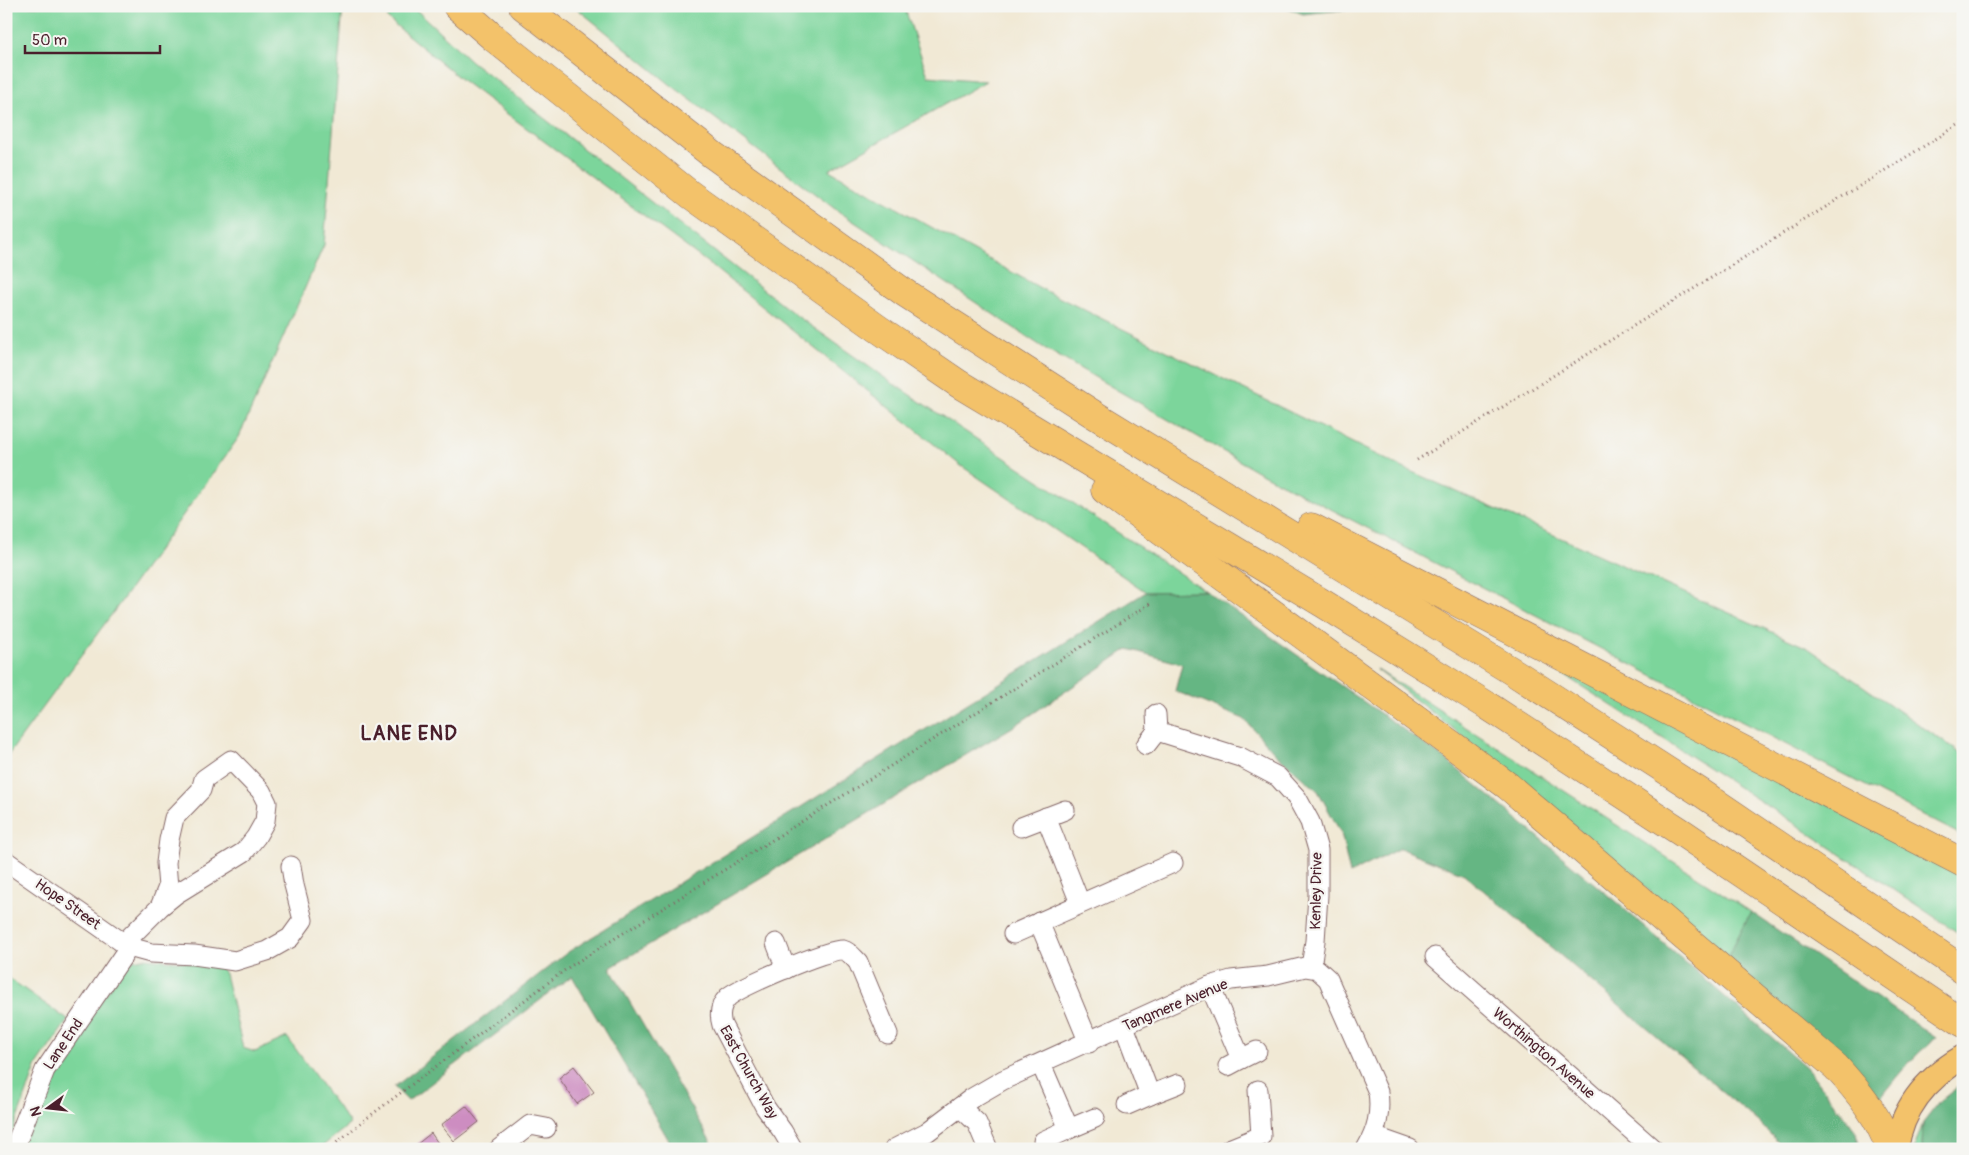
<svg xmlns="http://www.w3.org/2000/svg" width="1969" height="1155" font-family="Pangolin,sans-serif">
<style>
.green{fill:#7cd59b;stroke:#637a63}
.forest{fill:#65b683;stroke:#586a57}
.building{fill:#cd8dc1}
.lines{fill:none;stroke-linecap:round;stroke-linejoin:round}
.minor-casing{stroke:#846666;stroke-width:21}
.major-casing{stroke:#846666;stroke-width:26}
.highway-casing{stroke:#846666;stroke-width:29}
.path{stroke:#846666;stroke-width:3;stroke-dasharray:1 4;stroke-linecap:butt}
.minor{stroke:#fff;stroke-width:19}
.major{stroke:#f3c26a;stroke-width:24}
.highway{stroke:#f3c26a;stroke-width:28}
.labels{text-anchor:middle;stroke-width:4.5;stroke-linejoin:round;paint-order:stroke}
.street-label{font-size:15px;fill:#4a1f2b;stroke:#f6f6f2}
.district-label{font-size:20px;font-weight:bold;letter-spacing:1px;fill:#4a1f2b;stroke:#f6f6f2}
</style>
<rect width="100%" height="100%" fill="#f6f6f2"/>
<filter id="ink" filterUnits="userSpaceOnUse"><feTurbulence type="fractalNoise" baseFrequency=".02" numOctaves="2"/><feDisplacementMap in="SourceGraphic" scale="10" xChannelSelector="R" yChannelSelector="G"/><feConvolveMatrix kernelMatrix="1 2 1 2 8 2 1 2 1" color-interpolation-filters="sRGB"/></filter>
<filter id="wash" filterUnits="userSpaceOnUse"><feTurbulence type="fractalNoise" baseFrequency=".0096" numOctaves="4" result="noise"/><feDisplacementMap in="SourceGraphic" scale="20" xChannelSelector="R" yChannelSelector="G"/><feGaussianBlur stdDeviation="1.12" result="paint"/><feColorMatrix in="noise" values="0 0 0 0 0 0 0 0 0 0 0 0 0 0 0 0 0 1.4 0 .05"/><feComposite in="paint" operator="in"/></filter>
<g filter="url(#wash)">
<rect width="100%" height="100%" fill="#f1e9d5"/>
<g class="green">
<polygon points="6,6 343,6 324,245 239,437 120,603 6,758"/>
<polygon points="396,6 412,6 471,61 797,316 892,383 1206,591 1146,592 960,465 708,263 463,81 387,18"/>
<polygon points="574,6 904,6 928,76 986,81 829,170 1042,289 1401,467 1808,648 1963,755 1963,836 1257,471 1041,346 835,209 671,85"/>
<polygon points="1522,648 1963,872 1963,936 1788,819"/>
<polygon points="1376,669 1751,912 1727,958 1533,791"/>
<polygon points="143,958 220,965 225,974 243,1048 255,1052 287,1037 350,1124 319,1149 20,1149 46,1076 123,970 133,960"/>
<polygon points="6,976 68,1020 37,1065 6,1149"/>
<polygon points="1923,1123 1922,1149 1914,1149"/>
</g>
<g class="forest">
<polygon points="1282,6 1383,6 1303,14"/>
<polygon points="1206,591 1444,758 1615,901 1807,1068 1855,1130 1862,1149 1785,1149 1757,1121 1464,874 1400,848 1350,874 1341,833 1318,791 1276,754 1244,719 1175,691 1182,664 1128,649 1016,725 610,968 715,1149 674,1149 572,976 408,1101 394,1087 568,952 1146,592"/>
<path d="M 1751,912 L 1936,1038 C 1912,1057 1894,1079 1876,1104 L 1727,958 Z"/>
<polygon points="1963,1083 1963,1149 1922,1149 1923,1123 1941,1100"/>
</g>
<g id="blocks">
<g class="building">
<polygon points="574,1066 594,1092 577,1104 559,1078"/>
<polygon points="466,1106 479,1122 454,1141 441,1125"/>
<polygon points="431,1133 442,1149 411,1149"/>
</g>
</g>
</g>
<g filter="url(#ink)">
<use href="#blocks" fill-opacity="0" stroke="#846666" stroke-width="1"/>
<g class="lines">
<defs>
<g id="minor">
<polyline points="1157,731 1240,757 1278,777 1297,798 1310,822 1318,850 1318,895 1315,941 1311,967"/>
<polyline points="1146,745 1157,731 1156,714"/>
<polyline points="1046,817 1080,903"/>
<polyline points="1021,827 1065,810"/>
<polyline points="6,861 129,947 151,953 194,955 235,961 267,951 290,938 303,920 294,885 291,866"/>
<polyline points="1039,922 1089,1043"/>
<polyline points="1013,934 1173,863"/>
<polyline points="124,943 160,907 168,887 166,863 169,840 174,818 201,790 204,779 231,760 261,791 267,803 265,821 256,837 244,852 176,894 160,907"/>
<polyline points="776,943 786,969"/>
<polyline points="1435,957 1653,1149"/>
<polyline points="1210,986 1241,1059 1228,1066"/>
<polyline points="1124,1026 1150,1095 1127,1105"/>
<polyline points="1241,1059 1257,1051"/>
<polyline points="1041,1064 1069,1129 1043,1141"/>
<polyline points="1150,1095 1178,1084"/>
<polyline points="960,1107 977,1123 988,1149"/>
<polyline points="1069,1129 1095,1118"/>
<polyline points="1373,1136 1410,1149"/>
<polyline points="14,1149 45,1070 129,947"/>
<polyline points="499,1149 530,1125 546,1128"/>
<path d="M 793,1149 L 783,1132 L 765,1107 L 722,1025 C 719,1015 720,1005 728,997 C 740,987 829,948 843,950 C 850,952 853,957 858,962 L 888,1034"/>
<path d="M 894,1149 L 927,1132 L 972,1098 L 1003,1080 L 1210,986 L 1231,980 L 1268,976 L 1305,967 L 1317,969 L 1328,979 L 1378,1092 C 1381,1113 1377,1130 1366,1149"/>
<polyline points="1229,1149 1261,1136 1258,1090"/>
</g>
<path id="major" d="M 1896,1149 C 1902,1107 1927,1078 1963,1057"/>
<g id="highway">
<polyline points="457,6 495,39 691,195 877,328 959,384 1324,604 1488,706 1684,834 1963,1023"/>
<polyline points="523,6 713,155 905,293 1090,412 1515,673 1703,794 1963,970"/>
<path d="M 1105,490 L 1508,786 L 1836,1067 C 1858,1091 1880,1118 1890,1149"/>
<polyline points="1311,527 1963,863"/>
</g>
</defs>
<use href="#minor" class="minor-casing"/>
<use href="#major" class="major-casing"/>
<use href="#highway" class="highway-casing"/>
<g class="path">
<polyline points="1417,460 1963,122"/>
<polyline points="329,1149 363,1121 569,967 1153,602"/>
</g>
<use href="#minor" class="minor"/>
<use href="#major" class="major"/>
<use href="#highway" class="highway"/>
</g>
</g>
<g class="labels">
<g class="street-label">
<text transform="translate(1316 891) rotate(-89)" y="5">Kenley Drive</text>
<text transform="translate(68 904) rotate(35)" y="5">Hope Street</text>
<text transform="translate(1175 1005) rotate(-23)" y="5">Tangmere Avenue</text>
<text transform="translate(63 1044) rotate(-56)" y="5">Lane End</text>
<text transform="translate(1544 1053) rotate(41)" y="5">Worthington Avenue</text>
<text transform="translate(749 1072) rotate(61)" y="5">East Church Way</text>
</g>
<g class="district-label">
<text x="409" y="740">LANE END</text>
</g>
</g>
<rect width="1969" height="1155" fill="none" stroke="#f6f6f2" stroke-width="25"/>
<g transform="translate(48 1108) rotate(255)" stroke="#f6f6f2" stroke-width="4" paint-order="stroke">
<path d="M0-4L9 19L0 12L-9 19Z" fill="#4a1f2b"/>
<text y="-8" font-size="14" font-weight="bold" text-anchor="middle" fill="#4a1f2b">N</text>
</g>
<path d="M25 45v8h135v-8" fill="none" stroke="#4a1f2b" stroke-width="2.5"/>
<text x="32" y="45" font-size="15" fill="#4a1f2b" stroke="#f6f6f2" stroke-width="4" paint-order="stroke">50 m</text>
</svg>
